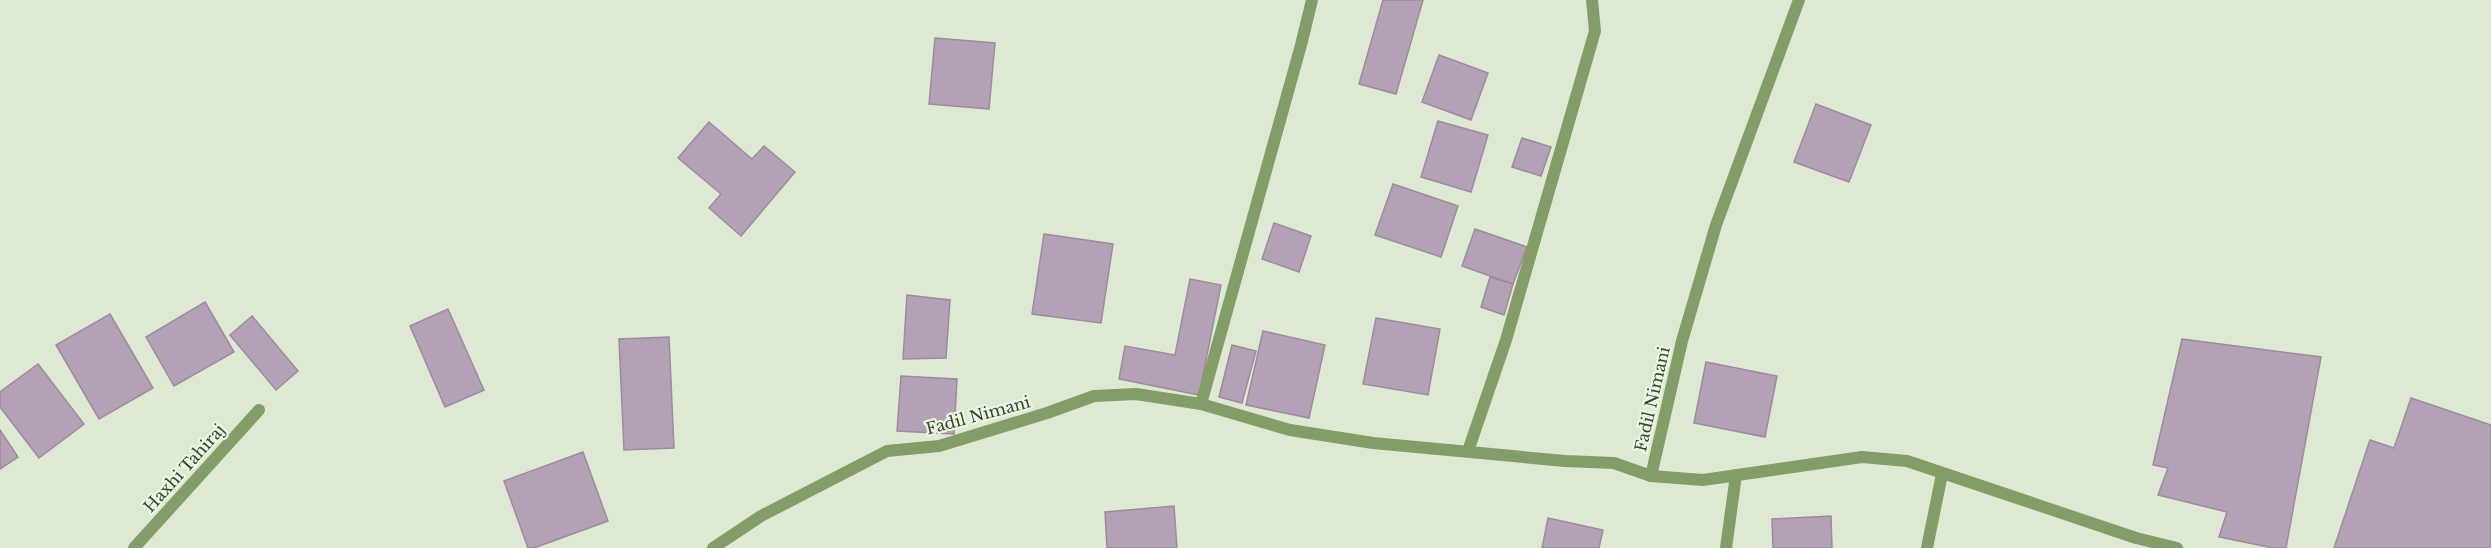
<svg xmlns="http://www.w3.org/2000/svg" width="2491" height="548" font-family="'Libre Baskerville',serif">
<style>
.building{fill:#b3a2b5;stroke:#9c8b9d;stroke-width:1.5}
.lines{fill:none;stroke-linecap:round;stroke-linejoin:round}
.service{stroke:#849d68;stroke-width:12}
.minor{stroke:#849d68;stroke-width:12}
.labels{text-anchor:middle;stroke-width:4.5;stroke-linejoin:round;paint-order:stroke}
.street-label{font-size:16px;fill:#3a3f36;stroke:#ebf7e0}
</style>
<rect width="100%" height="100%" fill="#dee9d3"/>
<g class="building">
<polygon points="1383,0 1423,0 1396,94 1359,84"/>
<polygon points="935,38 995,43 989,109 929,104"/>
<polygon points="1439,55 1488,73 1471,120 1422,102"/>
<polygon points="1816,104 1871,125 1849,182 1794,162"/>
<polygon points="1438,121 1488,135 1471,192 1421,177"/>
<polygon points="709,122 752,159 764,146 795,172 741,236 709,208 721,194 678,158"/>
<polygon points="1522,138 1551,147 1541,176 1512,167"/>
<polygon points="1393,184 1458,206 1441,257 1375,235"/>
<polygon points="1274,223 1311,236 1299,272 1262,259"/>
<polygon points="1475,229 1527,247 1513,284 1462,266"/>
<polygon points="1044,234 1113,244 1101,323 1032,314"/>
<polygon points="1490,277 1513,284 1504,315 1481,307"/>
<polygon points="1190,279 1221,285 1199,395 1119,379 1125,346 1175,355"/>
<polygon points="907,295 950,300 946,358 903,359"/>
<polygon points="205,302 234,352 174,386 146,337"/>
<polygon points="448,309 484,390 445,407 410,326"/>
<polygon points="110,314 153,388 99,419 56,345"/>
<polygon points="252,316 298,371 276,390 230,335"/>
<polygon points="1376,318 1440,329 1428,395 1363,384"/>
<polygon points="1263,331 1325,345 1309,418 1246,405"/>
<polygon points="669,337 674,448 624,450 619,339"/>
<polygon points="2182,339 2321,357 2286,548 2273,548 2219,537 2227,512 2158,495 2168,468 2153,465"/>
<polygon points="1232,345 1256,351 1242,403 1219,397"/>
<polygon points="1706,362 1777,376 1765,437 1694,423"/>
<polygon points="38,364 84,424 39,458 0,407 0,392"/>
<polygon points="901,376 957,379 954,434 897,431"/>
<polygon points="2411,398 2491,425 2491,548 2334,548 2370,440 2394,448"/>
<polygon points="0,430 18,457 0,469"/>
<polygon points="583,452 608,521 534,548 528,548 504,481"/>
<polygon points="1174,506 1177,548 1107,548 1105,512"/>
<polygon points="1831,516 1832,548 1773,548 1772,519"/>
<polygon points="1548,518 1603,530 1599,548 1542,548"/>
</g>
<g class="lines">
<g class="service">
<polyline points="1726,548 1736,475"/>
<polyline points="1927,548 1942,474"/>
</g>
<g class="minor">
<polyline points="1201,404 1301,45 1312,0"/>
<polyline points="1468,451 1506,340 1595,31 1592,0"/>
<polyline points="1651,476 1703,480 1862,457 1907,461 2136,538 2177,548"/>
<polyline points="134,548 259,410"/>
<polyline points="713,548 761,516 887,451 939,446 1047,413 1094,396 1136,394 1201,404 1290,430 1373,443 1565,461 1614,463 1651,476 1682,341 1716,225 1799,0"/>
</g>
</g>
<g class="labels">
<g class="street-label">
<text transform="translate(1652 399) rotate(-77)" y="6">Fadil Nimani</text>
<text transform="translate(978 415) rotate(-15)" y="6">Fadil Nimani</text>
<text transform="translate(184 468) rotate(-48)" y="6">Haxhi Tahiraj</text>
</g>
</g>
</svg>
